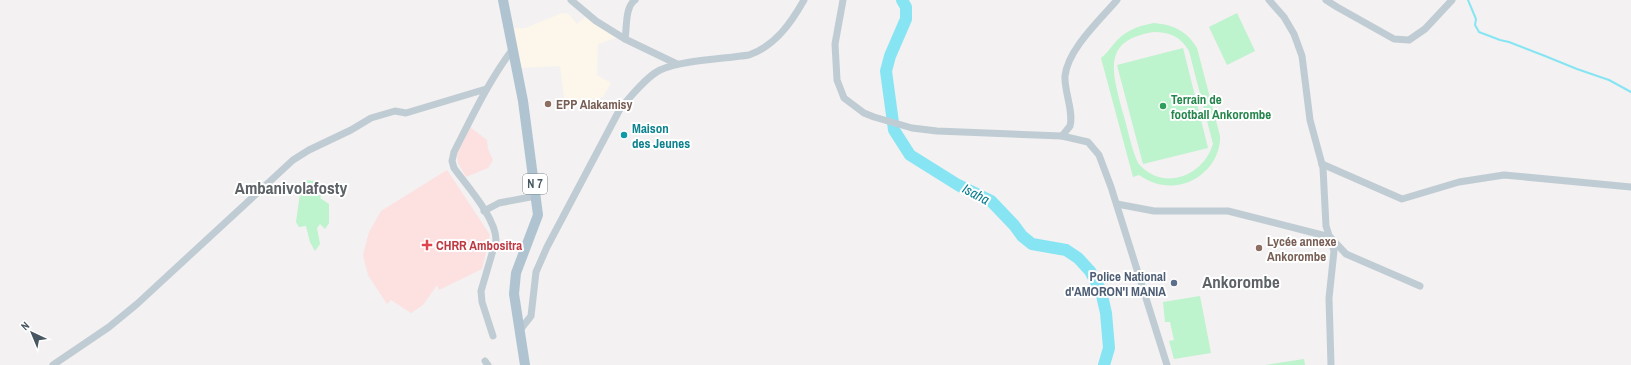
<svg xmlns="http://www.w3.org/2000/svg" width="1631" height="365" font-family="'Archivo Narrow',sans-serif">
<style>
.commercial{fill:#fdf6ea}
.medical{fill:#fde1e1}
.green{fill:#bdf3cd;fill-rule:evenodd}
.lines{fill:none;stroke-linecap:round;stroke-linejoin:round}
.stream{stroke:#87e5f3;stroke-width:2}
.river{stroke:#87e5f3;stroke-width:12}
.minor{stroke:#c0ccd3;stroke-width:7}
.primary{stroke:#afc3d1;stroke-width:10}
.education-dot{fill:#8d6e63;stroke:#fff;stroke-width:1.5}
.leisure-dot{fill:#2e9e5b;stroke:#fff;stroke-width:1.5}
.culture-dot{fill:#0f9aa8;stroke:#fff;stroke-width:1.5}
.health-dot{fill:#e0444e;stroke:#fff;stroke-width:1.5}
.service-dot{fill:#5c6f8a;stroke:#fff;stroke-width:1.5}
.labels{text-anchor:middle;stroke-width:4;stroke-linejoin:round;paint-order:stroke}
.shield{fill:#fff;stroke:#7e8990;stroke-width:1}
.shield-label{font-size:12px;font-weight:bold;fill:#475660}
.leisure-label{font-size:13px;font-weight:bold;fill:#27864d;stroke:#fff;text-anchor:start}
.education-label{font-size:13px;font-weight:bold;fill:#785e54;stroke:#fff;text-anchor:start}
.culture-label{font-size:13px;font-weight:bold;fill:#0d838f;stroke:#fff;text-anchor:start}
.health-label{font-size:13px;font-weight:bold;fill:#be3a42;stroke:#fff;text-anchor:start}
.service-label{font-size:13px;font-weight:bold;fill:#4e5e75;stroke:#fff;text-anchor:end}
.water-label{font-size:14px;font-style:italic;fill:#067c8e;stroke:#fff}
.district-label{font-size:17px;font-weight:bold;fill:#5c6266;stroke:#fff}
</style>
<rect width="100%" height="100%" fill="#f3f1f1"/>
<polygon class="commercial" points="562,13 569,14 577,24 585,17 616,38 598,44 597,75 611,83 603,97 565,105 560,66 520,68 514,28 525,28"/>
<g class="medical">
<polygon points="470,127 487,140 488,149 493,160 488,168 466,177 458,163 457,154"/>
<polygon points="447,170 490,235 482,269 439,290 437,285 423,305 411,313 391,300 387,304 368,275 363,255 369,232 381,211"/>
</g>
<g class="green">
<polygon points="1237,13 1255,51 1227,65 1209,27"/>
<path d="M 1154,23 C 1174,25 1187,31 1197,48 L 1220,136 C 1221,160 1201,182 1177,185 C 1163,187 1151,183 1139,175 L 1133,177 L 1101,58 C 1107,53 1108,51 1113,45 C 1124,31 1137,26 1154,23 ZM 1154,32 C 1170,32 1181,37 1189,51 L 1213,144 C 1203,177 1162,192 1138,163 C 1131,148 1128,130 1123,113 C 1113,73 1100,40 1154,32 Z"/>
<polygon points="1183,48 1208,148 1143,164 1117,65"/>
<polygon points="302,180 318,181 323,194 320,198 329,204 329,223 325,229 320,224 317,228 320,244 315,251 310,242 306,226 299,227 296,222"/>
<polygon points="1200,296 1211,353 1174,359 1169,341 1174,340 1170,322 1165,322 1163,302"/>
<polygon points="1304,359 1305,365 1265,365"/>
</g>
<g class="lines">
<polyline class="stream" points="1468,0 1476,19 1475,25 1479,32 1500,40 1509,42 1545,56 1577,69 1609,80 1631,92"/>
<polyline class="river" points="902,0 906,7 906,19 890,56 886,71 894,130 910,155 958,185 991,201 1014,225 1022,236 1032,244 1066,250 1078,258 1090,271 1101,291 1106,313 1109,348 1104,365"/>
<g class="minor">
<polyline points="571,0 596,21 625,39 677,64"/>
<path d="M 843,0 L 835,44 L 837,80 L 844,98 L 864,113 L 874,117 L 912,128 L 937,131 L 1062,136 C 1064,133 1068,129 1070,126 C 1074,112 1064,91 1065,76 C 1068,49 1100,20 1117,0"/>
<polyline points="1269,0 1284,17 1294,34 1302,56 1310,120 1323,168 1326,226 1334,251 1329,298 1331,365"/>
<polyline points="1326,0 1337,7 1394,39 1409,40 1425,29 1452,0"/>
<path d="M 625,39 C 627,27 625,7 635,0"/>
<polyline points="1062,136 1088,142 1099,155 1111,187 1167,365"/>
<polyline points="1322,164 1402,199 1459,182 1504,175 1631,187"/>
<polyline points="1117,204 1154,211 1228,211 1330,237 1346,254 1420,286"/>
<polyline points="484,211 499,203 536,196"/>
<path d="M 520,330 L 531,316 L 536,272 L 547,247 L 620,109 C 630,97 646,77 660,70 C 682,60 723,59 749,55 C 775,46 791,23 804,0"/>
<path d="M 493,336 L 482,302 L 481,291 L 496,240 C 496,218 467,186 454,168 L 452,161 L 454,152 C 472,117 488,82 512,50"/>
<polyline points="485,361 488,365"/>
<polyline points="53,365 109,327 137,304 293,160 309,150 351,130 371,118 395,111 406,113 486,89"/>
</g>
<polyline class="primary" points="503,0 523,101 538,215 516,273 514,294 525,365"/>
</g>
<g class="education-dot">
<circle cx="548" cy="104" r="4"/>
<circle cx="1259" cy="248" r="4"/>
</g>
<circle class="leisure-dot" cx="1163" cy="106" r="4"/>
<circle class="culture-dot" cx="624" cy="135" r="4"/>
<path class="health-dot" d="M425 239h4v4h4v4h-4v4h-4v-4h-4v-4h4z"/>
<circle class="service-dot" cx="1174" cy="283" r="4"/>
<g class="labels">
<rect class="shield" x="523" y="174" width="24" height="20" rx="3"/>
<g class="shield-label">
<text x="535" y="188">N 7</text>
</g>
<g class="leisure-label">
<text x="1171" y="104">Terrain de<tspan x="1171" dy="15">football Ankorombe</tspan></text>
</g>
<g class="education-label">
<text x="556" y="109">EPP Alakamisy</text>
<text x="1267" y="246">Lycée annexe<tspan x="1267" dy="15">Ankorombe</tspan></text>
</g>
<g class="culture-label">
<text x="632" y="133">Maison<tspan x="632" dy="15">des Jeunes</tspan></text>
</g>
<g class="health-label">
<text x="436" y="250">CHRR Ambositra</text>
</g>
<g class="service-label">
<text x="1166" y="281">Police National<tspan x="1166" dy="15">d'AMORON'I MANIA</tspan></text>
</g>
<g class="water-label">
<text transform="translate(976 194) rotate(28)" y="5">Isaha</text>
</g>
<g class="district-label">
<text x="291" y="194">Ambanivolafosty</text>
<text x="1241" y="288">Ankorombe</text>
</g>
</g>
<g transform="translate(32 333) rotate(316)" stroke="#ffffff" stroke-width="3" paint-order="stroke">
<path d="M0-3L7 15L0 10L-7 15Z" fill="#475660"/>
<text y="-6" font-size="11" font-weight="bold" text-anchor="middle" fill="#475660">N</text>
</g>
</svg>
